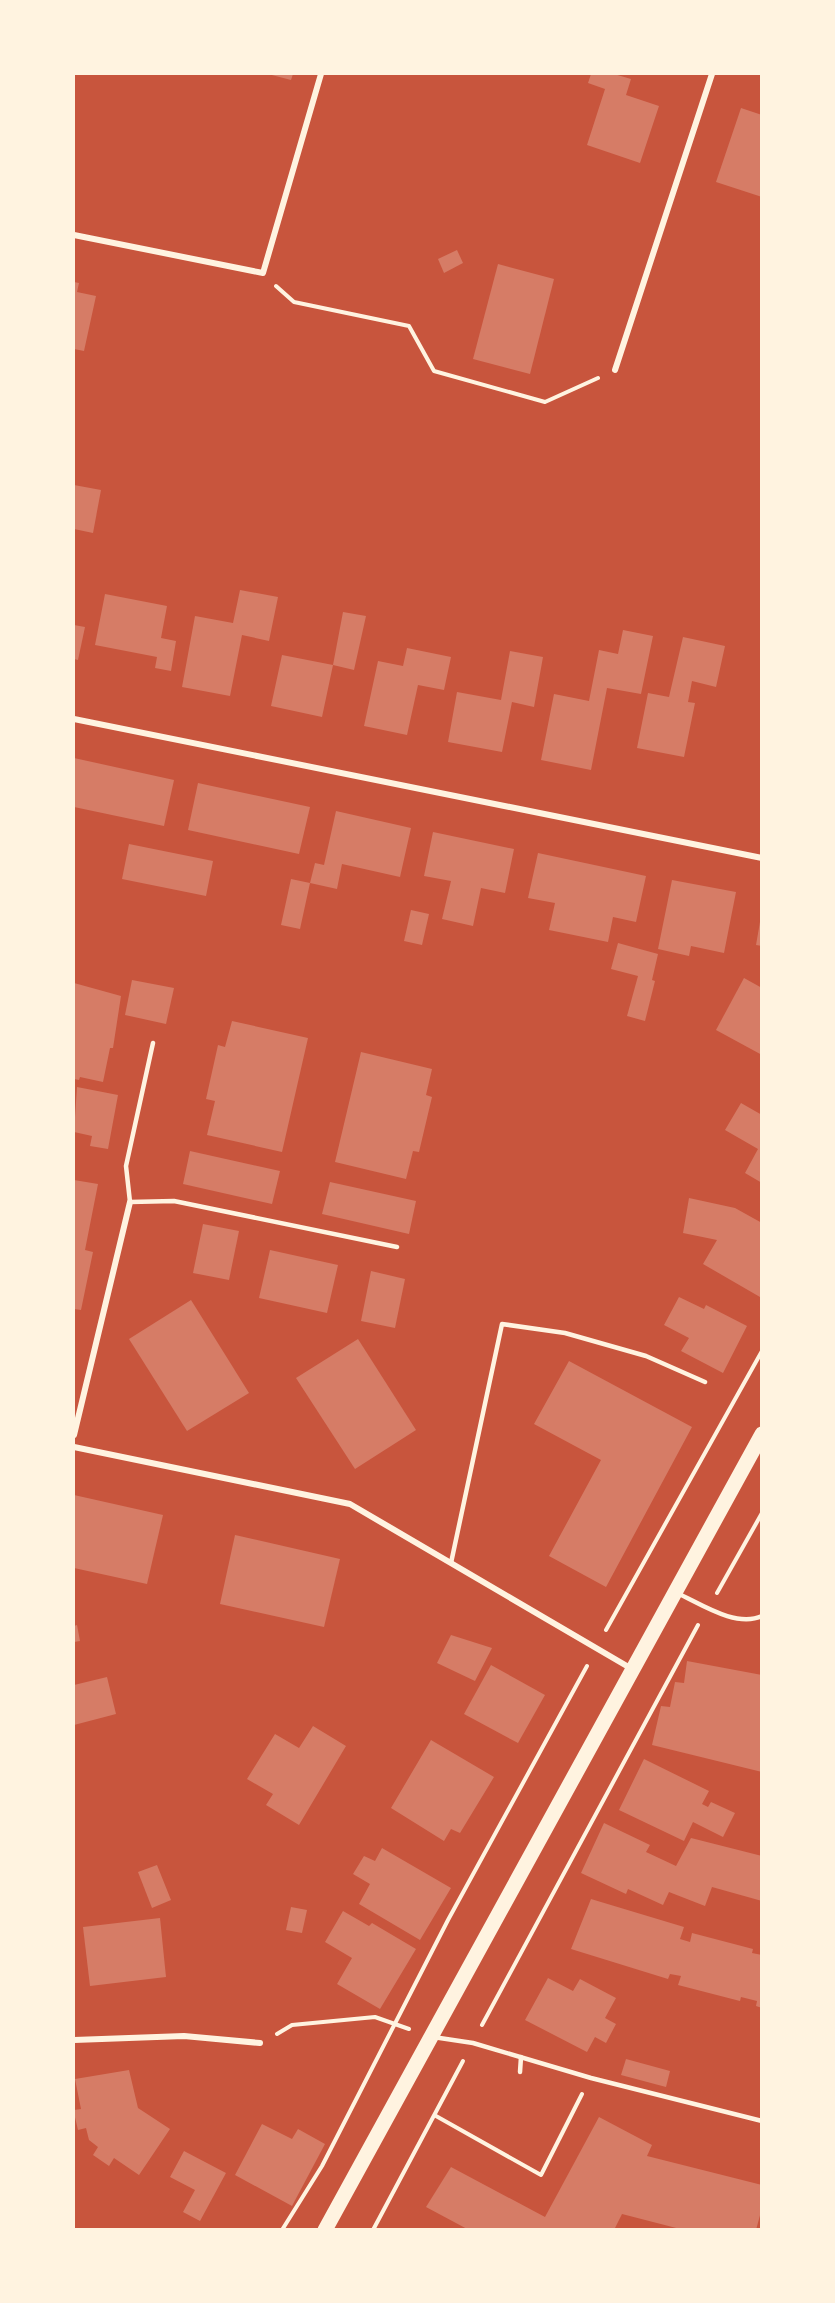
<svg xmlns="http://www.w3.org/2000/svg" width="835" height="2303" font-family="'Nunito Sans',sans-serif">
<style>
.building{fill:#d67c66}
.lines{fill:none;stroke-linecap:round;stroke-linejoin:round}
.path{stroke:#fff3e0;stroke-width:4}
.service{stroke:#fff3e0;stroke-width:4.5}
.minor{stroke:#fff3e0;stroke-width:6}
.primary{stroke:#fff3e0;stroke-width:15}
</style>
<rect width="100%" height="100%" fill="#c8553d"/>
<g class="building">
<polygon points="268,74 293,74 291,80"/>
<polygon points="591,74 614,74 631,79 626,95 659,106 640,163 587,145 605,89 588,83"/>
<polygon points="741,108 762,115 762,197 716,182"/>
<polygon points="457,250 463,263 444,273 438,259"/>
<polygon points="498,264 554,279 530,374 473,359"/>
<polygon points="74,282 79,283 77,292 96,296 84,351 74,349"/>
<polygon points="74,485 101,490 93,533 74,529"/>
<polygon points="240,590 278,597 269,641 242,635 230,696 182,687 195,616 233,623"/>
<polygon points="105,594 167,606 161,638 176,641 171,671 155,668 157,657 95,645"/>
<polygon points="343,612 366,616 354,670 333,665 322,717 271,706 282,655 333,665"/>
<polygon points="74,625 85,627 78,660 74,659"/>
<polygon points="623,630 653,636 641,694 607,688 591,770 541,760 554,694 589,701 599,650 618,654"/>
<polygon points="683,637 725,646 716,687 692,681 688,702 695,703 684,757 637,748 648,693 669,697"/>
<polygon points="407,648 451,657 444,690 418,685 407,735 364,726 378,661 403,666"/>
<polygon points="510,651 543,657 534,707 512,702 502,752 448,742 457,692 501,700"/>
<polygon points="74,758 174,780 164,826 74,807"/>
<polygon points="198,783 310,807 299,854 188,830"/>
<polygon points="336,811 411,828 400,877 342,864 337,889 310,883 300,929 281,925 291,879 310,883 315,863 324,865"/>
<polygon points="433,832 514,849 505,893 481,888 473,926 442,919 451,881 424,876"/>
<polygon points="129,844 213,861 206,896 122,879"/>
<polygon points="538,853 646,876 636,922 613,917 608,942 549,930 555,903 528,898"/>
<polygon points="672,880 736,892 724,953 691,946 689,956 658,949"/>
<polygon points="411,910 429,914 422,945 404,941"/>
<polygon points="760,922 762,922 762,946 756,945"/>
<polygon points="618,943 658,954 652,980 655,981 645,1021 627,1016 638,976 611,969"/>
<polygon points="744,978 762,988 762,1055 716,1030"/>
<polygon points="132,980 174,988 166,1024 125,1015"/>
<polygon points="74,983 121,996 113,1048 110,1048 103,1082 80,1077 79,1080 74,1079"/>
<polygon points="232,1021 308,1038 282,1152 207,1135 215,1101 206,1099 218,1045 225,1047"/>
<polygon points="361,1052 432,1069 426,1095 432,1097 419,1152 413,1151 406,1179 335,1162"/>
<polygon points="77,1087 118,1095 108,1149 90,1146 92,1136 74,1132"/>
<polygon points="741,1103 762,1115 762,1183 745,1173 758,1149 725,1130"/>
<polygon points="190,1151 280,1171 272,1204 183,1184"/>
<polygon points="74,1180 98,1184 85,1250 93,1252 81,1310 74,1309"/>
<polygon points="330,1182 416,1201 409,1234 322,1214"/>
<polygon points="689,1198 735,1208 762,1223 760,1297 703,1264 717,1240 683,1233"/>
<polygon points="203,1224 239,1231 229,1280 193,1273"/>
<polygon points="270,1250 338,1265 327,1313 259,1298"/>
<polygon points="371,1271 405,1279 395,1328 361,1321"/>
<polygon points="679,1297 704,1309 706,1305 747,1326 723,1373 681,1351 689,1338 664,1325"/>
<polygon points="191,1300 249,1393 187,1431 129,1339"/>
<polygon points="358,1339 416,1430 355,1469 296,1378"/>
<polygon points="569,1361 692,1427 606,1587 549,1556 601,1460 534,1424"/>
<polygon points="74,1495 163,1515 147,1584 74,1568"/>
<polygon points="235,1535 340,1559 324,1627 220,1604"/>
<polygon points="77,1625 80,1641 74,1642 74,1626"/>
<polygon points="451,1635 492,1648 475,1681 437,1663"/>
<polygon points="687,1661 762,1675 762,1772 652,1745 661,1706 670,1707 675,1682 684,1683"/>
<polygon points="491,1665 545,1695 518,1743 464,1714"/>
<polygon points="107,1677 116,1714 74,1725 74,1685"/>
<polygon points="313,1726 346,1746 299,1825 266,1805 273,1794 247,1779 275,1734 299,1748"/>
<polygon points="431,1740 494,1777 460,1833 451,1829 444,1841 391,1808"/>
<polygon points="644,1759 709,1791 702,1804 708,1807 711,1802 735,1813 723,1837 693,1822 684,1841 619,1810"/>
<polygon points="604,1823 650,1845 646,1852 676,1866 691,1838 762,1856 762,1901 712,1887 705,1906 669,1892 663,1905 628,1889 626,1894 581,1873"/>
<polygon points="382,1848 451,1888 420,1940 359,1904 370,1884 353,1874 364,1856 375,1861"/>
<polygon points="157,1865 171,1900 152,1908 138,1872"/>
<polygon points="591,1899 684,1927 680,1939 690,1942 692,1933 753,1949 752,1953 762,1955 762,2008 756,2006 757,2001 741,1997 740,2001 678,1985 681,1976 670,1974 668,1979 571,1949"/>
<polygon points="291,1907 307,1910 302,1933 286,1930"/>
<polygon points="343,1911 369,1926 372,1923 416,1949 380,2009 337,1984 352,1958 325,1942"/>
<polygon points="160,1918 166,1977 90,1986 83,1927"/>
<polygon points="548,1978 573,1991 580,1979 616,1998 605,2018 616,2024 606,2043 595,2037 587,2052 525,2020"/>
<polygon points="626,2059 670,2071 666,2087 621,2075"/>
<polygon points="129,2070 138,2108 170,2129 139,2175 114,2158 109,2166 93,2155 98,2147 89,2140 86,2128 78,2130 74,2113 74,2110 81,2109 75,2079"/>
<polygon points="599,2117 652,2145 647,2156 762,2185 762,2208 756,2230 684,2230 622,2214 614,2230 469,2230 426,2207 451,2167 545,2217"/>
<polygon points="262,2124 292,2139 298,2129 325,2144 292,2206 235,2175"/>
<polygon points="184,2151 226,2173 200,2221 183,2212 195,2190 170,2177"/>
</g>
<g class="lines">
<g class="path">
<polyline points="276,286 294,302 409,326 434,371 545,402 598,378"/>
<polyline points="717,1593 762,1513"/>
<polyline points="606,1630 762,1351"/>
<polyline points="482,2025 698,1625"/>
<polyline points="277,2034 292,2025 375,2017 409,2029"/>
<polyline points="436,2116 541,2175 582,2094"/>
<polyline points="282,2230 322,2166 448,1920 587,1666"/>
<polyline points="373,2230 463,2061"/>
</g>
<g class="service">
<polyline points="153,1043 126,1166 130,1202 174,1201 397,1247"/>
<polyline points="451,1563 502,1324 565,1333 646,1356 705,1382"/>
<path d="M 677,1593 C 701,1604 736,1628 762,1616"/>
<polyline points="433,2037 473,2043 591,2078 762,2121"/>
<polyline points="520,2072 521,2057"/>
</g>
<g class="minor">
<polyline points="74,235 263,273 321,74"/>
<polyline points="615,370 712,74"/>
<polyline points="74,719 762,858"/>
<polyline points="74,1435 130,1202"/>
<polyline points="74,1447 350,1504 632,1669"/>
<polyline points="74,2040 184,2036 260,2043"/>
</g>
<polyline class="primary" points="325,2230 762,1434"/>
</g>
<rect width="835" height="2303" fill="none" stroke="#fff3e0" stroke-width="150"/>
</svg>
